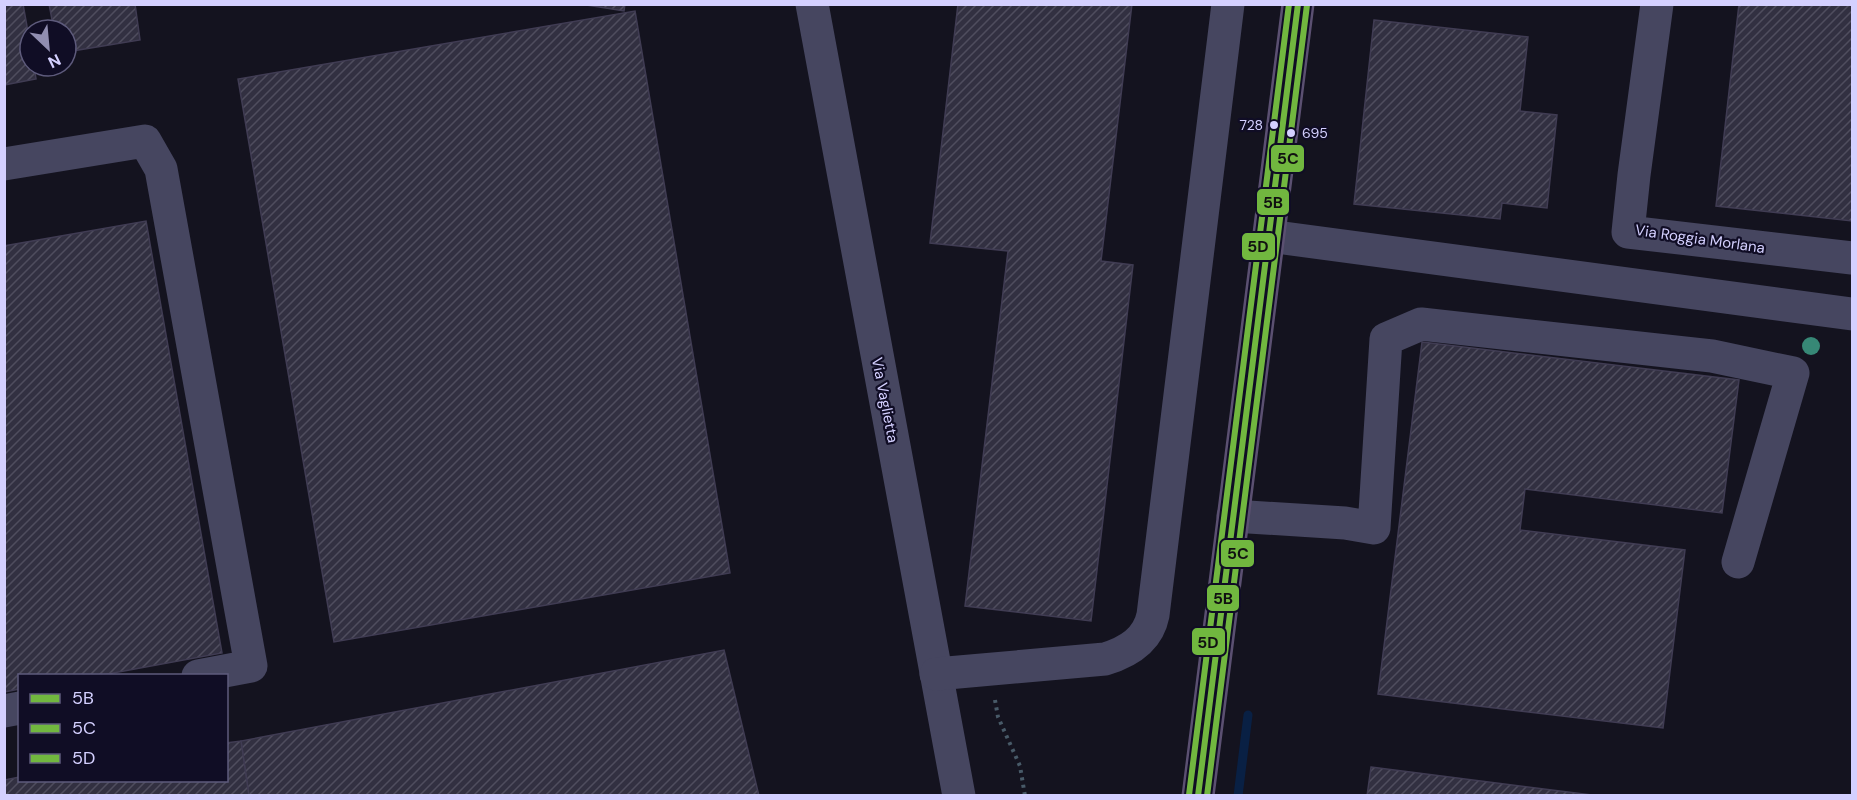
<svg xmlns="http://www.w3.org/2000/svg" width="1857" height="800" font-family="'DM Sans',sans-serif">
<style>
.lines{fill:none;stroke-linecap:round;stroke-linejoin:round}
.stream{stroke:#092044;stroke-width:9}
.building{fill:url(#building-hatch);stroke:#403c53;stroke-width:1.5}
.path{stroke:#485a68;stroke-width:4;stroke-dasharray:3 4.5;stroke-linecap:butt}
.minor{stroke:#464660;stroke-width:33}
.major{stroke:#5b5071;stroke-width:33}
.bus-1-casing{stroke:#100d25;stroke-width:10}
.bus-2-casing{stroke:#100d25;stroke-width:10}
.bus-3-casing{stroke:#100d25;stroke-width:10}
.bus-1{stroke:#71b73f;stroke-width:6}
.bus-2{stroke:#71b73f;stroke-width:6}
.bus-3{stroke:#71b73f;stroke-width:6}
.tree{fill:#378876}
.bus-dot{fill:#d4d0ff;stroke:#100d25;stroke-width:2}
.labels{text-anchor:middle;stroke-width:4.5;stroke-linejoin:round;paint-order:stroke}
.bus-label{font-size:14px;fill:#d4d0ff;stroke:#100d25;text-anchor:end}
.street-label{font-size:15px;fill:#d4d0ff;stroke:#100d25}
.line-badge{stroke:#100d25;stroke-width:2}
.pale-badge-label{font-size:16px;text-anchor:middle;font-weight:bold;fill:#111}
</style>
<defs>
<pattern id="building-hatch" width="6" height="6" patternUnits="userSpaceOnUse" patternTransform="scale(1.5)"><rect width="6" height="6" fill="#323041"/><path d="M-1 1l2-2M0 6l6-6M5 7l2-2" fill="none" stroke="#4f4d5e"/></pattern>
</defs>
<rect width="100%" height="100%" fill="#14131f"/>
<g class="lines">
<polyline class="stream" points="1238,796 1248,715"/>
</g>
<g class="building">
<polygon points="4,4 23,4 30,43 30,66 34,66 36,79 4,85"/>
<polygon points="49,4 135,4 140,40 66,52 66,30 54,30"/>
<polygon points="580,4 625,4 624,11"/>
<polygon points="958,4 1132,4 1101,261 1133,265 1091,621 965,606 1008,251 930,243"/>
<polygon points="1739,4 1852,4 1852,221 1716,206"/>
<polygon points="635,11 730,573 334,642 238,79"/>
<polygon points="1374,20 1528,37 1520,111 1557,115 1547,208 1502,203 1500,219 1354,204"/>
<polygon points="146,221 222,653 97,676 20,676 20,689 4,692 4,246"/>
<polygon points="1422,342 1739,380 1722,513 1525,489 1520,530 1685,550 1663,728 1378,694"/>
<polygon points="724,650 759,796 249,796 241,741"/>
<polygon points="241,741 249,796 4,796 4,780 20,777 20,780 226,780 226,743"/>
<polygon points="1371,767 1592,795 1367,796"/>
</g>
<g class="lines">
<polyline class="path" points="995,700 998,717 1020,766 1025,796"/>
<g class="minor">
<polyline points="812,4 959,796"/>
<polyline points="1657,4 1634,175 1628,232 1852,258"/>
<polyline points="4,164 145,141 161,169 251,666 198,676"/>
<polyline points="1269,236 1852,314"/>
<polyline points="1233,516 1345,523 1374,528 1386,339 1421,324 1712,356 1793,373 1738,562"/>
<path d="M 936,674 L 1105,659 C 1128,652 1148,640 1153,615 L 1228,4"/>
<polyline points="4,711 20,708"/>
</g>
<polyline class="major" points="1198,796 1298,4"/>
<defs>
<polyline id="bus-1" points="1198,796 1298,4"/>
<polyline id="bus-2" points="1207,796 1307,5"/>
<polyline id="bus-3" points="1189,795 1289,4"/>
</defs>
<use href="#bus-1" class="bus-1-casing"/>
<use href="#bus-2" class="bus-2-casing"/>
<use href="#bus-3" class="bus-3-casing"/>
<use href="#bus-1" class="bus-1"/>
<use href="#bus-2" class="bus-2"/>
<use href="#bus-3" class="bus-3"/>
</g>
<circle class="tree" cx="1811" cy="346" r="9"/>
<g class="bus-dot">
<circle cx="1274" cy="125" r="5"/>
<circle cx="1291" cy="133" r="5"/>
</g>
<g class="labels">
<g class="bus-label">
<text x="1263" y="130">728</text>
<text x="1302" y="138" text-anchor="start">695</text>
</g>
<g class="street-label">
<text transform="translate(1700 239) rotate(8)" y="5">Via Roggia Morlana</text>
<text transform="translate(885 400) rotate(79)" y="5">Via Vaglietta</text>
</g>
</g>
<g class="line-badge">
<rect x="1270" y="144" width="35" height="29" rx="6" fill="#71b73f"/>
<rect x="1256" y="188" width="34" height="28" rx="6" fill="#71b73f"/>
<rect x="1241" y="232" width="35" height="29" rx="6" fill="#71b73f"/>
<rect x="1220" y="539" width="35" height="29" rx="6" fill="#71b73f"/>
<rect x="1206" y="584" width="34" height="28" rx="6" fill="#71b73f"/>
<rect x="1191" y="627" width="35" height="29" rx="6" fill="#71b73f"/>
</g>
<g class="pale-badge-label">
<text x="1288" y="164">5C</text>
<text x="1273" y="208">5B</text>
<text x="1258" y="252">5D</text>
<text x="1238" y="559">5C</text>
<text x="1223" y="604">5B</text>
<text x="1208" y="648">5D</text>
</g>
<rect width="1857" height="800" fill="none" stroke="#d4d0ff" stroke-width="12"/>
<rect x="18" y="674" width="210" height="108" fill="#100d25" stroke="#5e5b7c" stroke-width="1.5"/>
<rect x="30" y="694" width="30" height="9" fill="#71b73f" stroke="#5e5b7c" stroke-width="1.5"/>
<text x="72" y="704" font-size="18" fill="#d4d0ff">5B</text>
<rect x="30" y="724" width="30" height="9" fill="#71b73f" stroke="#5e5b7c" stroke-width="1.5"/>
<text x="72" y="734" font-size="18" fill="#d4d0ff">5C</text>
<rect x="30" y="754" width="30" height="9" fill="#71b73f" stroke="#5e5b7c" stroke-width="1.5"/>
<text x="72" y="764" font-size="18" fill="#d4d0ff">5D</text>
<g transform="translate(48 48) rotate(154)"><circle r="28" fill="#100d25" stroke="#5e5b7c" stroke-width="1.5"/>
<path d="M0-4.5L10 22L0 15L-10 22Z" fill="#918eb1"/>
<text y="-9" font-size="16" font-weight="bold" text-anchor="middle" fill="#d4d0ff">N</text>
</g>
</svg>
